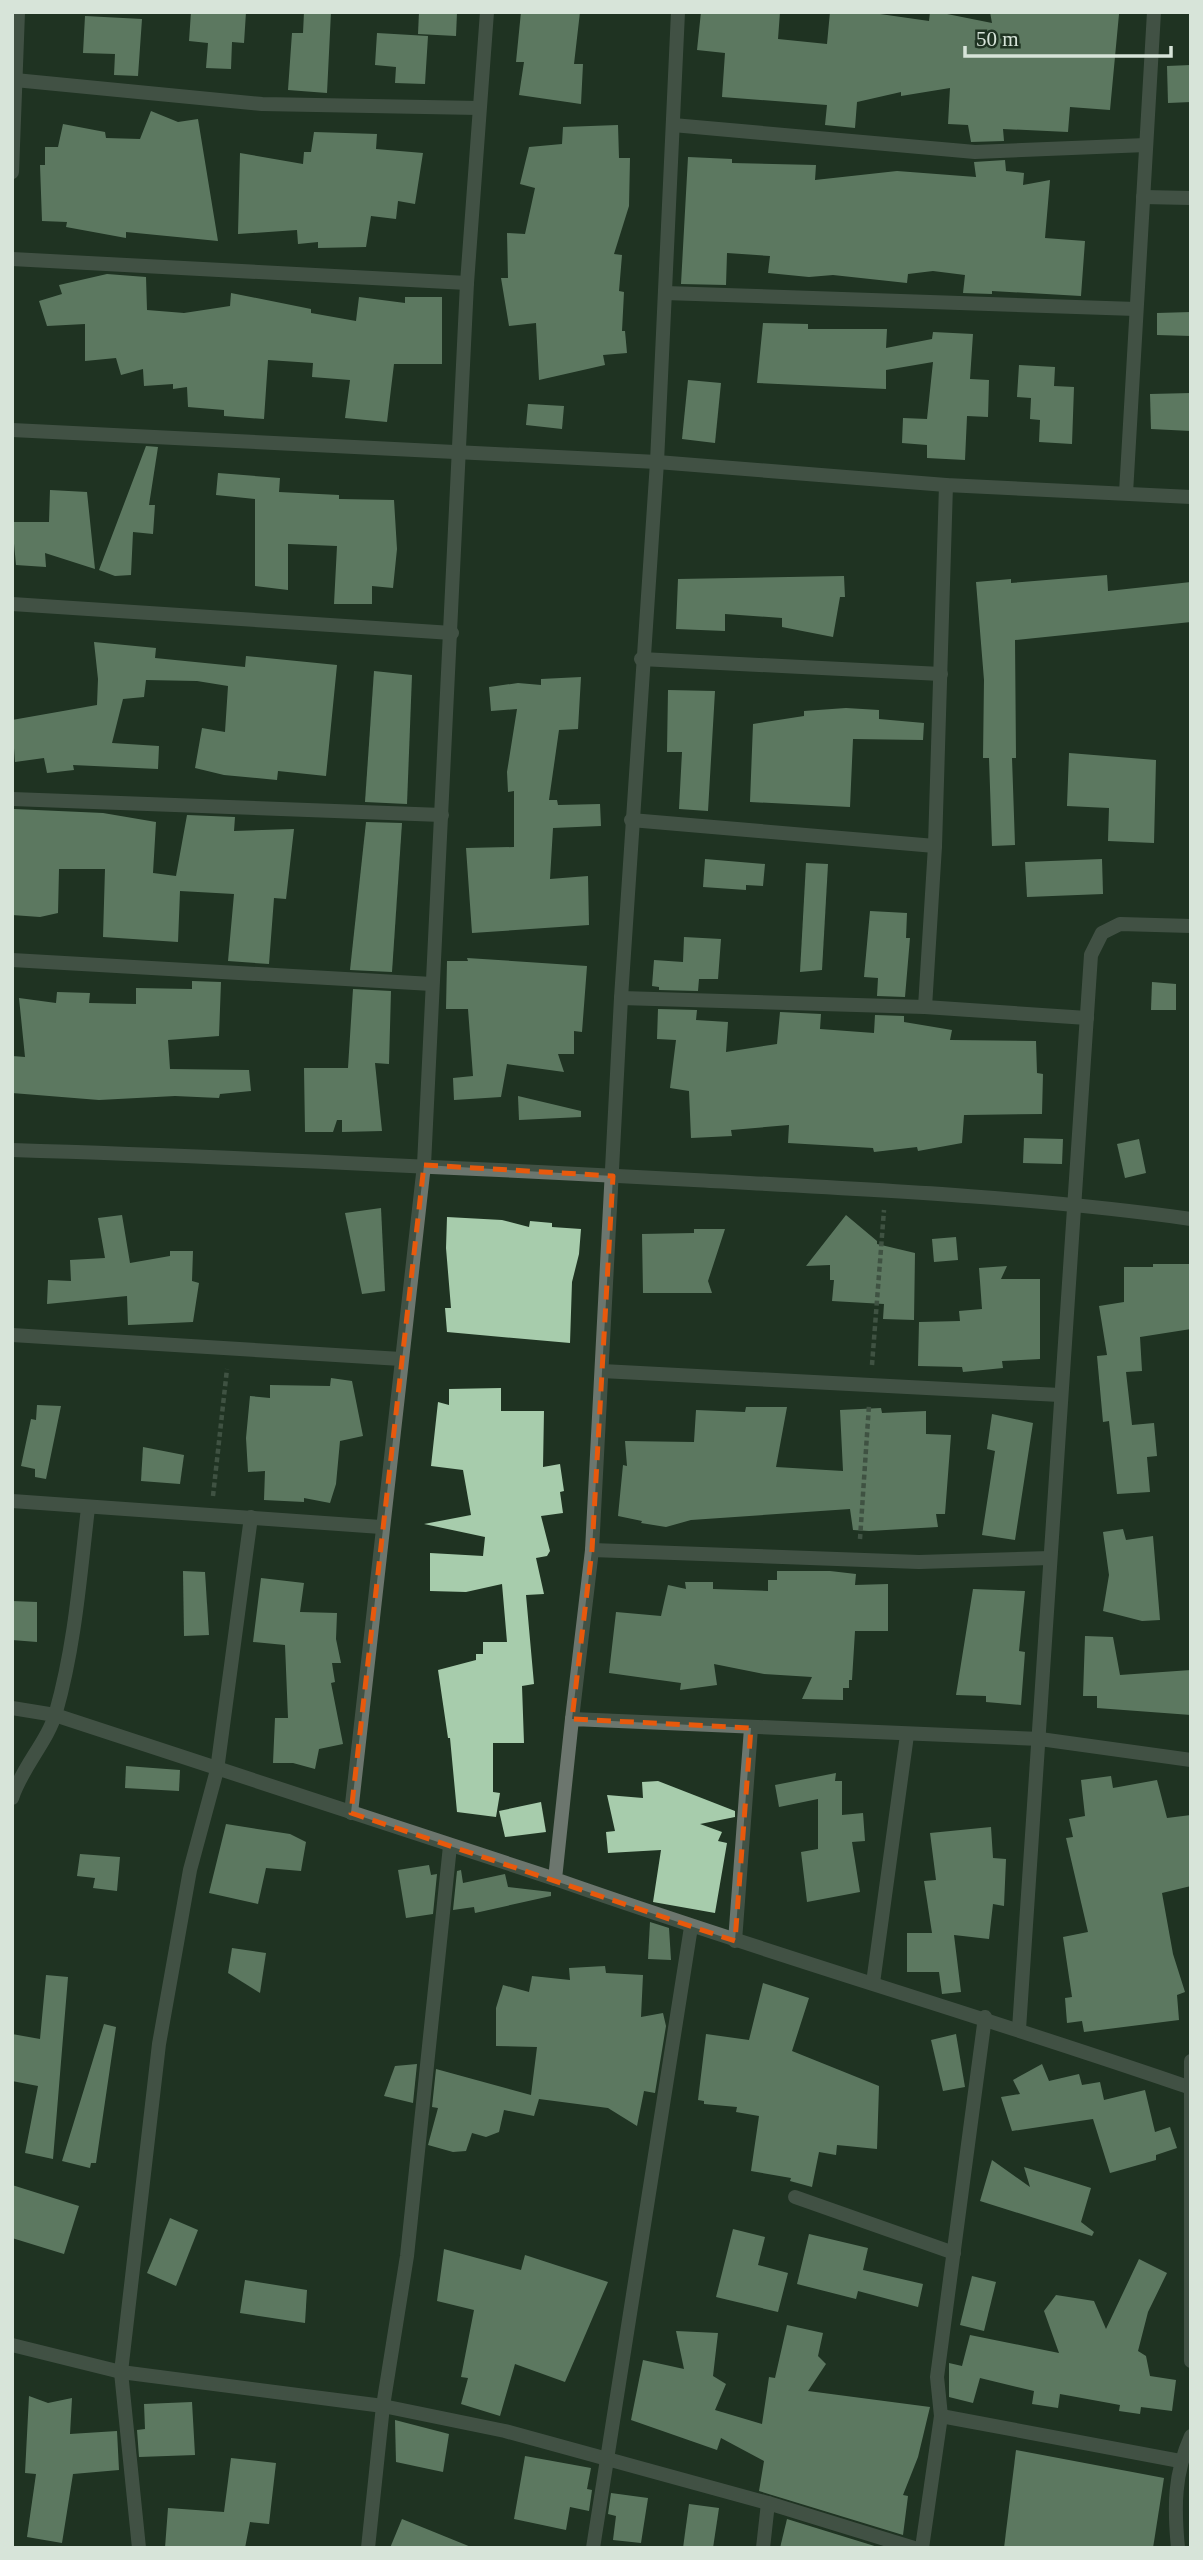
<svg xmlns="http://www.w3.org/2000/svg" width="1203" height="2560" font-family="Georgia,serif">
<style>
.building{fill:#a7ccac}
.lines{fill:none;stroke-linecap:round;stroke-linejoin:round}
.path{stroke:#667869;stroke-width:4.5;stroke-dasharray:5 3.5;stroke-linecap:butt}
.minor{stroke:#6c766e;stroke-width:14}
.marked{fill:none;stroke:#e8590c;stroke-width:5;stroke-dasharray:14 9;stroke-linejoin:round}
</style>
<rect width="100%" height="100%" fill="#1f3322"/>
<g class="building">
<polygon points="191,12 246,12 244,43 232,42 231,69 206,68 208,43 189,41"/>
<polygon points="304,12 331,12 327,93 288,90 292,33 303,33"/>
<polygon points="419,12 457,12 456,36 418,34"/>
<polygon points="521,12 580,12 574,64 583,64 581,104 519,95 524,62 516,62"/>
<polygon points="701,12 780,12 778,39 827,44 830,12 866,12 929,21 930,12 937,12 992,23 990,12 1119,14 1110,110 1070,107 1068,132 1003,129 1004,141 971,142 968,125 948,124 950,88 901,96 901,92 857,102 855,128 825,125 827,105 722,97 725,53 697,50"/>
<polygon points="85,16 142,19 138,76 114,75 115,54 83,53"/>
<polygon points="377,33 428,36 425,84 395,83 396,67 375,65"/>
<polygon points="1191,65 1191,102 1168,103 1167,66"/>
<polygon points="151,111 178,122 198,119 218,241 126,232 126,238 66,227 67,222 42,221 40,165 45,165 45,147 58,147 63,124 105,132 106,138 140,139"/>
<polygon points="618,125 619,158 630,158 629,206 614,254 622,255 619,291 624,292 622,331 625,331 627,353 603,355 605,365 539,380 536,323 509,326 501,278 508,278 507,233 525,234 535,188 520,184 529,147 562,144 563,127"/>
<polygon points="314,132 377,134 376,149 423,153 415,204 398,201 396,219 371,216 366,247 318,248 318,242 298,244 297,230 238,234 240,153 303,164 304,152 311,152"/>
<polygon points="688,157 732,159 732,163 816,165 815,180 897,171 976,177 974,162 1005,160 1006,171 1024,173 1023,185 1050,180 1045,238 1085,241 1081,296 992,291 992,294 963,293 965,275 933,271 908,274 907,283 833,275 809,277 768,273 770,256 727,253 726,285 681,284"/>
<polygon points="107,274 146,277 147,310 184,313 230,306 231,293 311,309 311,313 356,321 359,297 405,303 405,297 442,297 442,364 394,364 387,422 345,418 350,380 312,377 313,363 268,360 264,419 224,416 224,410 188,407 187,387 173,389 173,384 144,386 143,369 121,375 116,358 85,361 85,324 47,326 39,301 62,294 59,285"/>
<polygon points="1191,312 1191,336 1157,335 1157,313"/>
<polygon points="763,323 808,324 808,329 887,329 886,348 932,339 933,332 973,334 970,379 989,380 988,417 967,416 965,460 927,458 927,445 902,443 903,418 927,419 933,362 886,370 886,389 757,383"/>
<polygon points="1019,365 1055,367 1054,386 1074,387 1072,444 1039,442 1040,420 1030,419 1031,398 1017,397"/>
<polygon points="688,380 721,383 715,443 682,439"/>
<polygon points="1191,393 1191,431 1151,429 1150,394"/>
<polygon points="528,404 564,406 562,429 526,425"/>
<polygon points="146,446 158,447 149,505 155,505 153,534 133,532 131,575 115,576 99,570"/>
<polygon points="218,473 280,478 279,492 339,495 339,499 394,500 397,549 393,588 372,586 372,604 334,604 337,546 288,544 288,590 255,586 255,499 216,495"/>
<polygon points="50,490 87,492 95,569 45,553 46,567 16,565 12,522 49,522"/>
<polygon points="1107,575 1108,591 1191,582 1191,622 1015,640 1016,758 1012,758 1015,845 992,846 989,758 983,758 984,680 976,582 1011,579 1011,583"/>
<polygon points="844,576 845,597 840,597 833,637 782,627 782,618 725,614 725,631 676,629 678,579"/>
<polygon points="94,642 156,648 155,658 245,667 246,656 337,665 326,776 278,771 277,780 224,775 195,768 202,728 225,732 228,686 197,681 146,680 144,697 123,699 112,743 159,746 158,769 73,765 74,770 47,773 44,758 15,762 12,720 97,705 98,679"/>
<polygon points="374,671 412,675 407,804 365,802"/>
<polygon points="581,677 578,729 559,730 549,800 557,800 558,805 600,804 601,826 553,828 550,879 588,876 589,925 472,933 466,848 514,847 514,791 508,792 507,772 517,709 491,711 489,687 518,683 541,685 541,679"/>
<polygon points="668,690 715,691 708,811 679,809 682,752 667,752"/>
<polygon points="846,708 879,710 879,719 924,723 923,740 853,739 850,807 750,802 753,724 804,716 804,711"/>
<polygon points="1069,753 1156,760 1154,843 1108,841 1109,808 1067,806"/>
<polygon points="14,809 103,813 156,822 153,873 176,876 187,815 235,817 234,831 294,829 286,899 274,898 269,964 228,961 234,894 180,891 178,942 103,937 105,869 59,869 58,913 40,917 12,915"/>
<polygon points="366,822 402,823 392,972 350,970"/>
<polygon points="705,859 765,864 763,886 746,885 746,890 703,887"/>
<polygon points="1102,859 1103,894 1027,897 1025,862"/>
<polygon points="806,863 828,864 822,970 800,972"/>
<polygon points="870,911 907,913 906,938 910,938 905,997 877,996 878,978 864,977"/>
<polygon points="684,937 721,939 718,979 699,979 698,991 659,990 659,987 652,986 654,960 683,962"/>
<polygon points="467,958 587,966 582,1032 574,1031 574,1054 558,1054 564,1072 507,1064 501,1097 454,1100 453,1078 473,1076 468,1009 446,1009 447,961 468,961"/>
<polygon points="192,981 221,982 219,1036 168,1040 170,1069 249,1070 251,1091 220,1094 219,1098 175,1096 99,1100 12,1093 12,1056 25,1057 19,998 56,1003 57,992 90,993 89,1003 136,1004 136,988 192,989"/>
<polygon points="1152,982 1176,984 1176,1010 1151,1010"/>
<polygon points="353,989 391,991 389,1064 375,1063 382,1131 342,1132 342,1120 337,1120 333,1132 305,1132 304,1068 348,1068"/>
<polygon points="658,1009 697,1010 696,1020 728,1022 726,1052 777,1044 780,1012 821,1014 820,1029 874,1033 875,1015 904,1016 904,1022 952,1030 950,1040 1036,1041 1037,1073 1043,1074 1042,1114 964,1115 962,1143 918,1151 917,1147 874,1152 873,1148 788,1143 789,1125 731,1130 732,1136 691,1138 689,1091 670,1088 676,1040 657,1039"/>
<polygon points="518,1096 581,1111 581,1117 519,1120"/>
<polygon points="1024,1138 1063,1139 1062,1164 1023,1163"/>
<polygon points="1139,1139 1146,1173 1125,1178 1117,1144"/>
<polygon points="381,1208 385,1291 362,1294 345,1213"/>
<polygon points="122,1215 130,1263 170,1256 170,1251 193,1251 192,1281 199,1283 193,1322 128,1325 127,1296 47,1304 48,1280 71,1281 70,1260 105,1258 98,1218"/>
<polygon points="846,1215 877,1241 877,1244 915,1253 914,1320 883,1319 884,1304 832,1301 834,1280 830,1280 830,1265 806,1266"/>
<polygon points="447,1217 502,1220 529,1227 530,1221 552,1223 552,1227 581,1229 579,1254 572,1282 570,1343 447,1332 445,1308 451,1308 446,1248"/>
<polygon points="694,1229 725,1229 708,1281 712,1293 643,1293 642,1234 694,1233"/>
<polygon points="956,1237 958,1260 934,1262 932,1239"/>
<polygon points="1153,1264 1191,1264 1191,1329 1140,1337 1142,1371 1126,1372 1132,1425 1154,1423 1157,1456 1147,1457 1150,1492 1117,1494 1109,1421 1103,1422 1097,1356 1107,1355 1099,1306 1124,1302 1124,1267 1153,1267"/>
<polygon points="1007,1266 1001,1279 1040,1279 1040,1359 1002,1361 1003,1368 963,1372 962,1367 918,1366 919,1322 960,1321 959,1311 982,1309 979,1268"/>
<polygon points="331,1378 352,1381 363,1436 340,1441 336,1484 330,1503 304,1498 304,1502 264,1500 265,1471 248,1472 246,1438 250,1396 270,1398 270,1385 330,1386"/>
<polygon points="501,1388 501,1411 544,1411 543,1467 560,1464 564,1491 560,1492 563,1513 541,1516 550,1551 547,1556 536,1558 544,1594 526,1595 534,1684 522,1686 524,1743 493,1743 493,1792 500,1793 496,1817 457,1812 450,1738 448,1738 438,1670 476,1660 476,1654 483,1654 483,1642 507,1642 502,1584 466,1592 430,1591 430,1553 483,1556 485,1537 424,1524 471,1515 463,1470 431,1466 438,1402 449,1405 449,1389"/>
<polygon points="37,1405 61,1406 46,1479 35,1477 35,1469 21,1466 31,1419 36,1420"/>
<polygon points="746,1407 787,1407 776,1467 843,1471 840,1410 881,1408 882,1413 926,1411 926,1434 951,1435 945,1514 936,1514 938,1527 869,1531 853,1530 850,1509 691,1520 666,1527 641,1523 642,1521 618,1516 623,1465 627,1466 625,1441 694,1442 696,1410 745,1412"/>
<polygon points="992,1414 1033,1423 1015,1540 982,1535 995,1451 987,1449"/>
<polygon points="143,1447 184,1455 180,1484 141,1481"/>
<polygon points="1123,1529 1126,1540 1153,1536 1160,1620 1142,1621 1103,1611 1109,1575 1103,1532"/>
<polygon points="183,1571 205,1572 209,1635 184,1636"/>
<polygon points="777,1571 830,1571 856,1574 855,1585 888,1584 888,1631 855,1631 852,1680 849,1680 849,1688 843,1688 843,1700 802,1699 812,1677 764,1674 714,1664 717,1685 680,1690 681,1683 609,1673 616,1612 661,1616 668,1585 686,1589 685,1582 713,1582 713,1589 768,1591 768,1580 777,1580"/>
<polygon points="261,1578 304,1583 300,1612 337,1613 336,1639 341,1663 332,1663 335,1682 331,1683 343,1744 319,1749 315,1769 293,1763 273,1763 275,1718 288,1718 285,1645 253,1642"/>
<polygon points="973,1589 1025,1591 1019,1651 1025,1652 1021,1705 986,1702 986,1696 956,1695"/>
<polygon points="12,1601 37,1602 37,1642 12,1640"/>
<polygon points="1085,1636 1113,1637 1120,1675 1191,1670 1191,1715 1097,1708 1097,1696 1083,1696"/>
<polygon points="126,1766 180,1770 179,1791 125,1788"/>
<polygon points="836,1773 835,1781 842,1781 842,1815 863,1813 865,1841 852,1842 860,1892 807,1902 801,1852 818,1849 818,1799 779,1807 775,1785"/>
<polygon points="1111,1776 1113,1788 1157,1780 1167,1818 1191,1815 1191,1886 1162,1893 1173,1954 1185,1992 1177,1995 1179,2020 1084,2032 1082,2021 1067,2023 1065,1998 1072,1997 1063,1937 1088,1932 1066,1838 1073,1837 1069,1819 1085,1816 1081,1780"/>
<polygon points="658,1781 735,1811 735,1817 700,1824 722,1832 718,1841 727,1843 715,1913 653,1902 661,1850 608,1853 606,1832 615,1831 607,1795 643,1798 642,1782"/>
<polygon points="541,1802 546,1832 505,1837 499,1811"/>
<polygon points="226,1824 290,1834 306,1842 301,1871 266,1868 258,1904 209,1893"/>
<polygon points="991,1827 993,1858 1006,1859 1004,1906 993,1904 989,1939 954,1935 961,1992 942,1994 939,1972 907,1972 907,1933 932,1933 924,1881 936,1880 930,1833"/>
<polygon points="80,1854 120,1857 117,1891 93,1888 95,1878 77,1876"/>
<polygon points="429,1865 431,1875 437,1874 433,1914 406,1918 398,1870"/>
<polygon points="461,1870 463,1883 505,1874 508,1887 551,1892 551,1896 475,1913 474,1907 453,1910 457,1871"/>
<polygon points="650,1922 669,1928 671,1960 648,1959"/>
<polygon points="232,1948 266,1953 260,1993 228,1973"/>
<polygon points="605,1966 606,1973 643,1975 641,2017 663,2013 666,2026 655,2093 644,2091 637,2126 608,2108 539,2099 534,2116 504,2110 499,2132 486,2137 472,2133 466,2151 453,2152 428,2145 438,2108 432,2107 436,2069 531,2095 537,2047 496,2046 496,2008 503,1985 529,1992 532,1976 570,1980 569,1968"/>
<polygon points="46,1975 68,1977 53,2159 25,2153 38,2086 12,2081 12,2034 40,2039"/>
<polygon points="763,1983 809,1998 792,2051 879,2086 877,2149 837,2145 836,2155 819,2152 812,2187 790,2181 791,2178 751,2171 759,2116 736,2112 737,2107 704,2104 704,2101 698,2100 706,2034 749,2040"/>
<polygon points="104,2024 116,2027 96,2163 91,2163 90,2168 62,2161"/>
<polygon points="956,2034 965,2087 943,2091 931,2040"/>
<polygon points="417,2064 413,2103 384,2096 395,2066"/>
<polygon points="1042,2064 1049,2081 1079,2074 1082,2085 1100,2082 1104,2100 1145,2090 1155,2132 1170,2127 1177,2148 1156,2155 1156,2160 1110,2173 1093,2119 1012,2131 1001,2097 1020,2094 1013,2080"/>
<polygon points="992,2160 1030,2187 1024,2167 1091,2188 1081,2222 1094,2232 1092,2236 980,2201"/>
<polygon points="12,2185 79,2206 64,2254 12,2238"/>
<polygon points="170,2218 198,2230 176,2286 147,2273"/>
<polygon points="733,2229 765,2237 758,2265 788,2273 778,2312 716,2297"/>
<polygon points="809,2234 868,2248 863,2270 923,2284 918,2307 858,2291 856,2299 797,2284"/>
<polygon points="444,2249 521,2270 525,2255 608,2282 565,2382 515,2364 500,2416 461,2404 468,2378 461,2377 474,2310 437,2301"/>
<polygon points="1139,2259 1167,2273 1148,2312 1138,2351 1146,2356 1150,2376 1176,2380 1172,2411 1141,2407 1140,2414 1119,2411 1120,2405 1060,2394 1058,2408 1032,2404 1034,2391 980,2378 973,2403 949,2397 949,2363 962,2366 970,2335 1059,2353 1044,2311 1056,2295 1094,2301 1106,2329"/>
<polygon points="972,2276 996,2282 984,2331 960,2325"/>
<polygon points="245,2280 307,2290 305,2323 240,2313"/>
<polygon points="787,2325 823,2333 818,2356 826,2364 808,2391 930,2407 918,2457 903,2495 908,2496 903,2535 759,2491 764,2461 721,2438 717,2450 631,2420 643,2360 684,2369 676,2331 718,2333 713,2376 726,2384 715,2410 762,2424 769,2377 775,2378"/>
<polygon points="29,2396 48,2403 72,2398 70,2434 117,2431 119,2470 73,2474 62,2543 27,2537 36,2474 25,2473"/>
<polygon points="192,2402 195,2455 139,2457 137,2430 145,2429 144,2404"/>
<polygon points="395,2420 449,2434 443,2472 396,2462"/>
<polygon points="1016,2450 1164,2478 1153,2548 1004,2548"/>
<polygon points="525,2456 591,2468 587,2489 592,2490 589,2511 570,2507 566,2530 514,2519"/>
<polygon points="231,2458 276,2463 269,2524 250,2522 245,2548 165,2548 168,2508 224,2512"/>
<polygon points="611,2493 648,2498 641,2543 613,2540 616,2516 608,2514"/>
<polygon points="689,2504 719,2508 713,2548 683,2548"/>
<polygon points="402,2519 471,2547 471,2548 390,2548"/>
<polygon points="787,2519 881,2548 780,2548"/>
</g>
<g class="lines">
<g class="path">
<polyline points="872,1365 884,1210"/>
<polyline points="213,1496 227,1369"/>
<polyline points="860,1539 869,1405"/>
</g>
<g class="minor">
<polyline points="15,80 262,104 479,108"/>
<polyline points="673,125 975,152 1146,145"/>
<polyline points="12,172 18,12"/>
<polyline points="1143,197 1191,198"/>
<polyline points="12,259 467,283"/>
<polyline points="665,293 1136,309"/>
<polyline points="12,430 657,462 946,485 1191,497"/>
<polyline points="1126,493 1154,12"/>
<polyline points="12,604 452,633"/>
<polyline points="641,659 941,674"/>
<polyline points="12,799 442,815"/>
<polyline points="631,820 935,846"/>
<polyline points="12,960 432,984"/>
<polyline points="621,998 925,1007 1087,1018"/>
<polyline points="925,1007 935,846 946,485"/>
<path d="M 12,1150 C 240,1157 467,1168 694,1180 C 860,1189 1026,1196 1191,1219"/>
<polyline points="12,1335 401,1359"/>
<polyline points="602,1371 1060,1395"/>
<polyline points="12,1501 381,1527"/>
<polyline points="592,1550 919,1562 1050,1558"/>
<polyline points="12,1708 55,1715 555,1879"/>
<polyline points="572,1719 592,1550 621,998 657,462 678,12"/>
<path d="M 1191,1760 L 1040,1739 L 572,1719 L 555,1879 C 765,1953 980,2015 1191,2088"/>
<path d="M 12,1798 C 22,1767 48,1741 56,1712 C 75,1645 80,1576 88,1508"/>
<polyline points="351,1813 424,1165 467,283 487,12"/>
<polyline points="735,1941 751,1728"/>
<polyline points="873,1983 907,1735"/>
<polyline points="1019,2029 1091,955 1102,933 1120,924 1191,926"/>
<polyline points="1191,2061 1191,2361"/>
<polyline points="795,2197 954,2253"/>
<polyline points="12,2345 121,2372 383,2406 505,2431 768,2503 914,2548"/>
<polyline points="941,2416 1180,2461"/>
<polyline points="139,2548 121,2372 159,2044 190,1870 217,1770 251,1517"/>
<polyline points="368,2548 383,2406 407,2256 450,1846"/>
<polyline points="593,2548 691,1927"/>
<polyline points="763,2548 768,2503"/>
<polyline points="922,2548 941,2416 937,2377 985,2017"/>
<path d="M 1178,2548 C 1174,2507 1174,2474 1191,2436"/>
</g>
</g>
<path d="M0 0H1203V2560H0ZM 424,1165 L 613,1176 L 592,1550 L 572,1719 L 751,1728 L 735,1941 L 351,1813 Z" fill="#1f3322" fill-opacity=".55" fill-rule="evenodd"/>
<path class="marked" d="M 424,1165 L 613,1176 L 592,1550 L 572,1719 L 751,1728 L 735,1941 L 351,1813 Z"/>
<rect width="1203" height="2560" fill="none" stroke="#d7e4d9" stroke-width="28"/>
<path d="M965 46v10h206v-10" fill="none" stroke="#d7e4d9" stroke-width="3.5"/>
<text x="976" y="46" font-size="21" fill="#d7e4d9" stroke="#1f3322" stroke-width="5" paint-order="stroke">50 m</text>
</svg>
